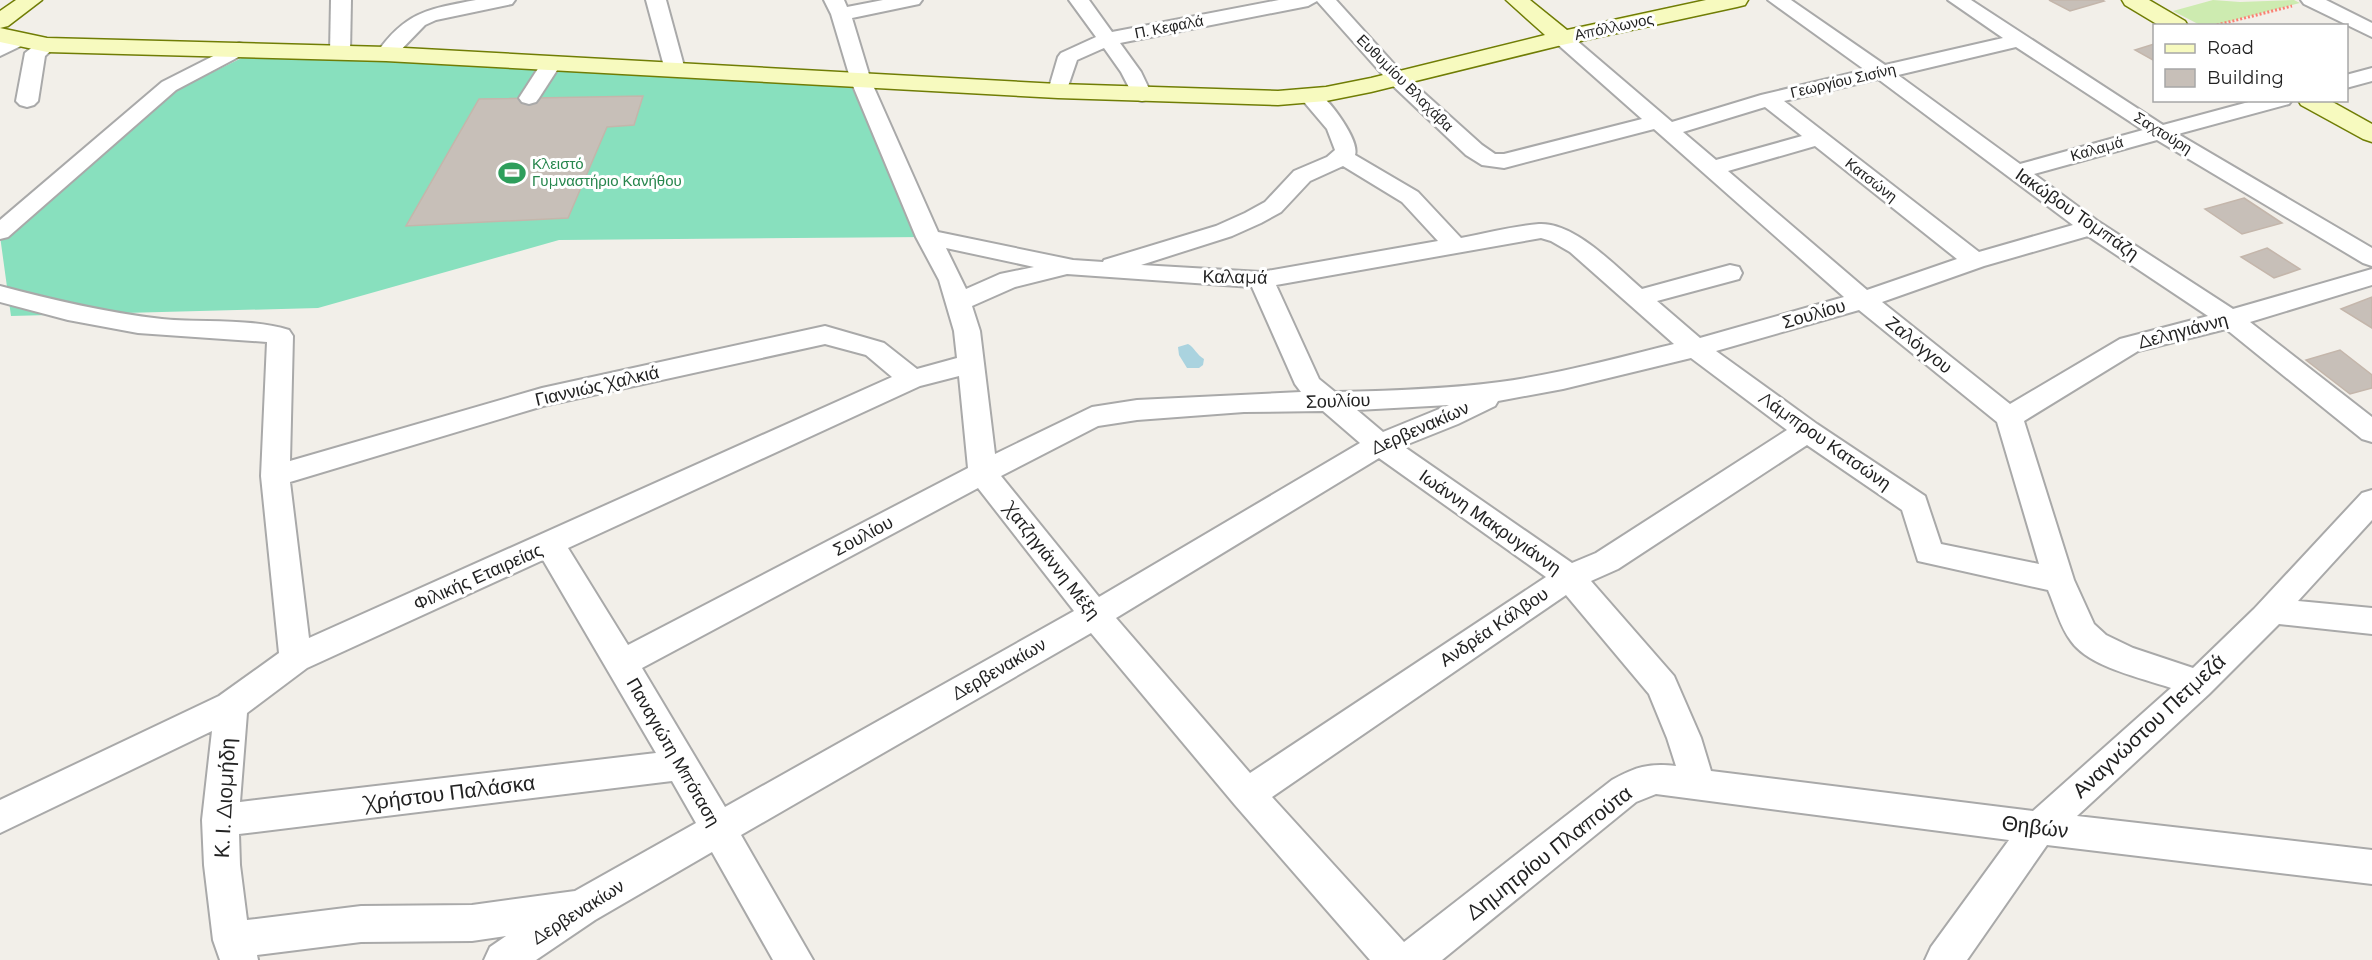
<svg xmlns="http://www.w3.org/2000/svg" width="2372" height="960" font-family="Montserrat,sans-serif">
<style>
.grass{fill:#cdebb0}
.pitch{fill:#88e0be}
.water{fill:#aad3df}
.building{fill:#c7bfb8;stroke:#c4b6ab;stroke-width:1.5}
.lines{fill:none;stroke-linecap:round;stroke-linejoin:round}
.street-casing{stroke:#a9a9a9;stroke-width:4}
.secondary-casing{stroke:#707d05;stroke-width:3}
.path{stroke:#fa8072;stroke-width:3;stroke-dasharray:2 2;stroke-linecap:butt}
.street{fill:#fff;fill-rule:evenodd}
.secondary{fill:#f7fabf;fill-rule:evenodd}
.labels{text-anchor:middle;stroke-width:6;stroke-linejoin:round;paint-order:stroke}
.far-street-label{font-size:15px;fill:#222;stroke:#fff}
.far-leisure-label{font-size:15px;fill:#27864d;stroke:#fff;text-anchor:start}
.street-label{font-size:18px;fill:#222;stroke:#fff}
.near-street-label{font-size:21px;fill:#222;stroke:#fff}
</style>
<rect width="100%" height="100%" fill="#f2efe9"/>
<polygon class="grass" points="2213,0 2240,2 2294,0 2300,3 2211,26 2200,25 2173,11"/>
<polygon class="pitch" points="258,50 861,81 928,237 559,240 318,308 11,316 0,236 168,94"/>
<path class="water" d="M 1188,344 C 1194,347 1197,355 1204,359 L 1203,365 L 1199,368 L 1187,368 L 1179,355 L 1178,347 Z"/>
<g class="building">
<polygon points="2049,0 2102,0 2104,1 2070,11"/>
<polygon points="2154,44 2153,60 2135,50"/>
<polygon points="643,96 634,125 607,127 568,218 406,226 479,99"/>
<polygon points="2244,198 2282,223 2242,234 2205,209"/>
<polygon points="2267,248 2300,269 2274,278 2241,257"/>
<polygon points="2372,297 2372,328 2341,309"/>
<polygon points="2340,350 2372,375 2372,388 2350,394 2306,360"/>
</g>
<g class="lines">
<defs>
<g id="street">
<polygon points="331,0 351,0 350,53 347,57 333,57 330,53"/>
<path d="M 476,0 L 515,0 L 512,4 L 436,20 L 425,25 L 393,58 L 379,58 L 376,54 C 406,11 429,9 476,0 Z"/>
<polygon points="646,0 666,0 685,70 682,74 668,74 665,70"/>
<path d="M 824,0 L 844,0 L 847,7 L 883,0 L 922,0 L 919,4 L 852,18 L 871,81 L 938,232 L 1073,260 L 1103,262 L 1104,260 L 1216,226 L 1245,213 L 1265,202 L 1294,171 L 1327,157 L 1335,150 L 1327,129 L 1299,96 L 1302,92 C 1306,90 1311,89 1316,91 C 1329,99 1360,140 1355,155 L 1418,192 L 1461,238 C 1487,233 1513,226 1539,224 C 1575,222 1616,267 1642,289 L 1730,265 L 1739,267 L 1742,273 L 1739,279 L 1657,301 L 1700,338 L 1844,297 L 1654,129 L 1504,168 L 1482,165 L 1466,155 L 1390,83 L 1317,1 L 1308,6 L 1120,43 L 1141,72 L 1152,95 L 1149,99 L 1142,101 L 1135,99 L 1121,72 L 1104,48 L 1077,60 L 1065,95 L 1058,97 L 1051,95 L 1048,91 L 1058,57 L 1061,53 L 1096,37 L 1069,0 L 1089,0 L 1112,32 L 1279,0 L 1336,0 L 1404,75 L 1482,145 L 1495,154 L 1504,154 L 1642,119 L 1555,42 L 1552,38 L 1555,34 L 1569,34 L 1672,122 L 1761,95 L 1865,70 L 1768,0 L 1791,0 L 1885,65 L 2003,38 L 1948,0 L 1971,0 L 2163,125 L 2256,100 L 2292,100 L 2289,104 L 2178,134 L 2372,248 L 2372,266 L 2363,263 L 2157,140 L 2034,174 L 2099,222 L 2233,309 L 2372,269 L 2372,285 L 2250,322 L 2372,417 L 2372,442 L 2362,439 L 2226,329 L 2138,351 L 2024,421 L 2074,580 L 2094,624 L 2106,635 L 2133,648 L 2193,668 L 2254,609 L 2362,493 L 2372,490 L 2372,520 L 2298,601 L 2372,608 L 2372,634 L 2279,624 L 2209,694 L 2077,816 L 2372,850 L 2372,884 L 2047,845 L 1967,960 L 1925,960 L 1931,947 L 2009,840 L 1656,794 L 1636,802 L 1442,960 L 1370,960 L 1235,805 L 1091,633 L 741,835 L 813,960 L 773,960 L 712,852 L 595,920 L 536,960 L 484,960 L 490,947 L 506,936 L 472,941 L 361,942 L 257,955 L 258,960 L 220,960 L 213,940 L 204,865 L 202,820 L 212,731 L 0,833 L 0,800 L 219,696 L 279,653 L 261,476 L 267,342 L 138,333 L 68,320 L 0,302 L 0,286 C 53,300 107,313 162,319 C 204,323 248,318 289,330 L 293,336 L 290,461 L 542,388 L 825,326 L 884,343 L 917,369 L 957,358 L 954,331 L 939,280 L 916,237 L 851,81 L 831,14 ZM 2016,47 L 2143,130 L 2020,164 L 1898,75 ZM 1878,79 L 2073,225 L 1979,252 L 1784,101 ZM 1765,107 L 1802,136 L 1716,160 L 1683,132 ZM 1815,146 L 1957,259 L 1867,290 L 1728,171 ZM 1343,166 L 1402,202 L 1438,241 L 1261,272 L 1141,265 L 1232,236 L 1261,223 L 1281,212 L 1310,181 ZM 2088,236 L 2208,316 L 2120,339 L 2010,404 L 1882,302 L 1984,266 ZM 1541,238 L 1551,241 L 1570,252 L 1674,344 C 1617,358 1559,374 1500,382 C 1445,389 1390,391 1335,392 L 1319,379 L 1276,285 ZM 946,248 L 1034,267 L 1000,274 L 966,289 ZM 1067,274 L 1252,287 L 1295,384 L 1301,392 L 1137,400 L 1092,407 L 995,454 L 980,331 L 972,306 L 1015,287 ZM 1859,310 L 1997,422 L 2039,564 L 1941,544 L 1925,496 L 1817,424 L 1716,351 ZM 825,344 L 866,355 L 892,377 L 309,638 L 290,482 L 543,406 ZM 1691,358 L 1787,430 L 1596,553 L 1572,563 L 1403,446 L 1458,424 L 1495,406 L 1498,401 L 1563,389 ZM 959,376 L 968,468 L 628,645 L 568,548 L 920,386 ZM 1449,405 L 1383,432 L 1357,410 ZM 1323,411 L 1360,443 L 1099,597 L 1001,476 L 1098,426 L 1137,420 L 1244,412 ZM 1807,445 L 1902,510 L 1918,561 L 2048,590 C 2055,606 2060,627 2071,641 C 2089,667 2142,678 2171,688 L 2033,811 L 1711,771 L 1701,738 L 1674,676 L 1591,581 L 1618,569 ZM 1379,458 L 1546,577 L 1250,773 L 1116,618 ZM 978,488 L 1074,611 L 725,807 L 642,668 ZM 543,560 L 656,753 L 240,802 L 247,713 L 307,668 ZM 1566,595 L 1649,694 L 1667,738 L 1676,766 C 1648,763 1636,767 1612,780 L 1404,942 L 1272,797 ZM 672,781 L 696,823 L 575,891 L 472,905 L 361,906 L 247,920 L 240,865 L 239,834 Z"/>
<polygon points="2301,0 2326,0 2372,23 2372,37 2304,4"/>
<polygon points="18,34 25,36 28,40 25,44 0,56 0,42"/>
<polygon points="47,39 54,41 57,45 45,56 38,101 34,105 27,107 20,105 16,101 25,53 40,41"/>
<polygon points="239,43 246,45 249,49 246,53 176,90 8,237 0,239 0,220 162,82"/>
<polygon points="551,58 558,60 561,64 539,98 536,102 529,104 522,102 519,98 541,64 544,60"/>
<polygon points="2372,68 2372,81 2346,88 2346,75"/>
</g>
<g id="secondary">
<polygon points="16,0 42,0 8,26 0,28 0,11"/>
<polygon points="1506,0 1530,0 1567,30 1706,0 1748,0 1745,5 1737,7 1562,45 1371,92 1326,101 1278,105 1058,98 386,61 47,52 0,42 0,28 47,38 386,47 1058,84 1278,91 1326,87 1371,78 1545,35"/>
<polygon points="2122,0 2149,0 2185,21 2188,26 2160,26 2125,5"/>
<polygon points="2298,100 2329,100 2372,124 2372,142 2363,139 2301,105"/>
</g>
</defs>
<use href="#street" class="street-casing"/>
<use href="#secondary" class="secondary-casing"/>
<polyline class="path" points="2213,26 2292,6"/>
<use href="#street" class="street"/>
<use href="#secondary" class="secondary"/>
</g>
<defs>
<symbol id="stadium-bare" viewBox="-9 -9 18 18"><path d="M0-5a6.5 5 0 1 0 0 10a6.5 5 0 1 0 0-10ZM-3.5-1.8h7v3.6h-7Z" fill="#2e9e5b" stroke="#fff" stroke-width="2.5" paint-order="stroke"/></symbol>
</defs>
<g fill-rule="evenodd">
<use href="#stadium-bare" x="493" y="154" width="38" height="38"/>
</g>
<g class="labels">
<g class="far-street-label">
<text transform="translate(1169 27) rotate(-11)" y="5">Π. Κεφαλά</text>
<text transform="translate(1614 27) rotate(-12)" y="5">Απόλλωνος</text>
<text transform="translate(1843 81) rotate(-13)" y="5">Γεωργίου Σισίνη</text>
<text transform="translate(1405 83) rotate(45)" y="5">Ευθυμίου Βλαχάβα</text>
<text transform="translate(2163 133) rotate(32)" y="5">Σαχτούρη</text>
<text transform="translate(2097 149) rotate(-16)" y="5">Καλαμά</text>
<text transform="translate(1871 180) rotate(38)" y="5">Κατσώνη</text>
</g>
<g class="far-leisure-label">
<text x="532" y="169">Κλειστό<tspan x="532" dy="17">Γυμναστήριο Κανήθου</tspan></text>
</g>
<g class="street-label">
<text transform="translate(2077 214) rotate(35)" y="6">Ιακώβου Τομπάζη</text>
<text transform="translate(1235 277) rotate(1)" y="6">Καλαμά</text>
<text transform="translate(1814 314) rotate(-16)" y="6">Σουλίου</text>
<text transform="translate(2183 331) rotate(-15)" y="6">Δεληγιάννη</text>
<text transform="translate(1919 345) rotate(39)" y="6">Ζαλόγγου</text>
<text transform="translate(597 386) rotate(-13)" y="6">Γιαννιώς Χαλκιά</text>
<text transform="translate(1338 401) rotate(-2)" y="6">Σουλίου</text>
<text transform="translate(1420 428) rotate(-24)" y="6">Δερβενακίων</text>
<text transform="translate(1825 441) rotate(35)" y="6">Λάμπρου Κατσώνη</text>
<text transform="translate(1490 522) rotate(35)" y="6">Ιωάννη Μακρυγιάννη</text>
<text transform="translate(863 536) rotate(-28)" y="6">Σουλίου</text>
<text transform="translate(1052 561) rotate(52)" y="6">Χατζηγιάννη Μέξη</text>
<text transform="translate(478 577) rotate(-24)" y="6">Φιλικής Εταιρείας</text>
<text transform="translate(1494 627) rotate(-34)" y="6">Ανδρέα Κάλβου</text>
<text transform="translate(999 669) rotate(-30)" y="6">Δερβενακίων</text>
<text transform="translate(673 752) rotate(60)" y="6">Παναγιώτη Μπόταση</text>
<text transform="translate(578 912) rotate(-32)" y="6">Δερβενακίων</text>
</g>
<g class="near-street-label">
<text transform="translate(2149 726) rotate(-43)" y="7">Αναγνώστου Πετμεζά</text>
<text transform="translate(450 793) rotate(-7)" y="7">Χρήστου Παλάσκα</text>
<text transform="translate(225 798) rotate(-87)" y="7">Κ. Ι. Διομήδη</text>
<text transform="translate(2035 827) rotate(7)" y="7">Θηβών</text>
<text transform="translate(1549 853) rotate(-38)" y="7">Δημητρίου Πλαπούτα</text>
</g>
</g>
<rect x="2153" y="24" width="195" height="78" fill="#ffffff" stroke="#a7a7a7" stroke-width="1.5"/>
<rect x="2165" y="44" width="30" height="9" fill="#f7fabf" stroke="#a7a7a7" stroke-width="1.5"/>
<text x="2207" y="54" font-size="18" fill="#222222">Road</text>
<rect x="2165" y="69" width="30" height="18" fill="#c7bfb8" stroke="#a7a7a7" stroke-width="1.5"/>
<text x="2207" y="84" font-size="18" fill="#222222">Building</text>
</svg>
